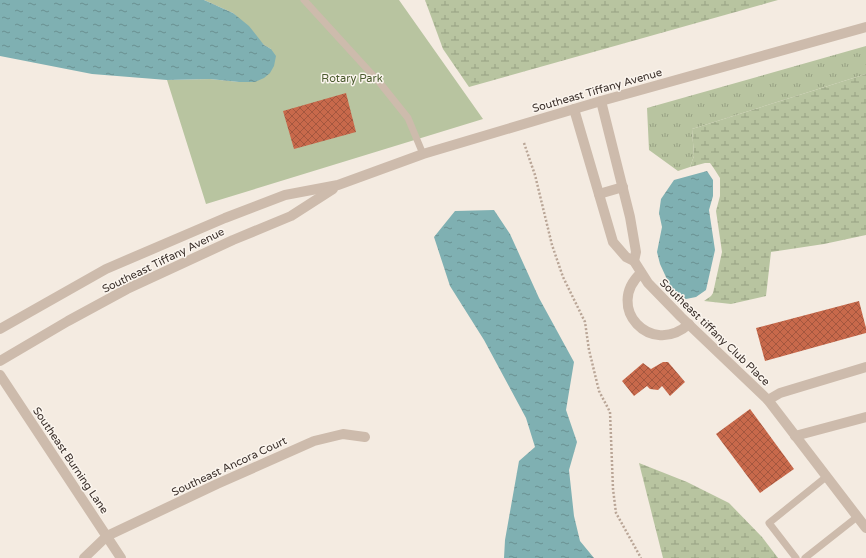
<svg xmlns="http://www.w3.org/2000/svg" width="866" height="558" font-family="'Varela Round',sans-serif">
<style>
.grass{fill:url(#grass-tufts)}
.wetland{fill:url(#wetland-marsh)}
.green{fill:#b8c4a0}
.water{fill:url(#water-ripples)}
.building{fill:url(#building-cross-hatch)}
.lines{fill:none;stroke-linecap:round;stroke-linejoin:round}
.path{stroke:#b9a596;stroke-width:2.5;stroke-dasharray:2 2;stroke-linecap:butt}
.service{stroke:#cdbbac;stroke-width:7}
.minor{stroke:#cdbbac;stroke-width:10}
.tertiary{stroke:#cdbbac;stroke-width:10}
.labels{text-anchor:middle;stroke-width:3;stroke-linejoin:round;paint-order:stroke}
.park-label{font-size:11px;fill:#4a5a2e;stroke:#fbf5ee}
.street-label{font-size:11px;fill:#3b302b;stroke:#fbf5ee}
</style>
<defs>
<pattern id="grass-tufts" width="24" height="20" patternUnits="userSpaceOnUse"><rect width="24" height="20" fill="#b8c4a0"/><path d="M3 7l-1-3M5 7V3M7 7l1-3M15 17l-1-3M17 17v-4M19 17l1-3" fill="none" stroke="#97a083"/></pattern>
<pattern id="wetland-marsh" width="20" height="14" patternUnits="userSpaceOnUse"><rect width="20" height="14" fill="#b8c4a0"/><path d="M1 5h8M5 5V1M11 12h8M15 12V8" fill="none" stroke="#97a083"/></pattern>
<pattern id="water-ripples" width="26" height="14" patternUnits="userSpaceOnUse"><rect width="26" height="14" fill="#7fb0b2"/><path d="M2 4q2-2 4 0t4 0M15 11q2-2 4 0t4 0" fill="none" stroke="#699091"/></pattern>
<pattern id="building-cross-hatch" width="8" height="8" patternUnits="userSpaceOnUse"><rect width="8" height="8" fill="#c8694b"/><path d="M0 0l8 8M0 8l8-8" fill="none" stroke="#a4573f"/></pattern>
</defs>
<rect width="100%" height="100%" fill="#f4ebe1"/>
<polygon class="grass" points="866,46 866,74 692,129 694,156 690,167 678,171 649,150 647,108"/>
<g class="wetland">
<polygon points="425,0 778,0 469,87 443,49"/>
<polygon points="866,74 866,235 824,244 771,252 766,296 731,304 704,301 711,296 713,293 722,252 716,211 720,196 720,178 713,167 710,163 705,163 690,167 694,156 692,129"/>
<polygon points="639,463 687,482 729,503 762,537 778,558 663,558"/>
</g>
<polygon class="green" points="204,0 399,0 483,119 206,204 167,80 210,79 239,82 271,49 264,45 233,13"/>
<g class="water">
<polygon points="0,0 204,0 233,13 249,26 264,45 271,49 276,56 274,66 270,73 264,78 255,82 239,82 210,79 167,80 92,74 0,56"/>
<polygon points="707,171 713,180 713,196 709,210 715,250 706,290 696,297 686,299 671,288 660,264 657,252 662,227 659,213 661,199 674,180"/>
<polygon points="494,210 510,234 539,298 574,362 566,410 577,442 569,470 574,516 580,541 594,558 504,558 505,540 519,461 535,447 526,418 484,340 450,286 434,237 455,211"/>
</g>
<g class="building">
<polygon points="346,93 356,132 294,149 283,111"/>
<polygon points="859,301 866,328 866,333 765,361 756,328"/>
<polygon points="663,362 668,362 685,382 670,396 662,386 658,390 650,389 647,386 634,396 622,381 643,363 651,369"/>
<polygon points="750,409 794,469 760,493 716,434"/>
</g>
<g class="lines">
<polyline class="path" points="524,143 535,175 552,245 563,277 585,322 589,350 599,391 610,412 613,489 616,513 641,558"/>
<g class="service">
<polyline points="304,0 380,83 408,118 423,154"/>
<polyline points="796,558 769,523 826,477"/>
<polyline points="805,558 857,517"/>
</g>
<g class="minor">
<polyline points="601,101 630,217 636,252 634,261"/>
<polyline points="574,109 613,242 626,257 634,261 648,283 681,317 768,400 866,528"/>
<polyline points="599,194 623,187"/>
<path d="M 641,273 C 604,307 651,358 689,324"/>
<polyline points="0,375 121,558"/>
<polyline points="768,400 780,393 866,367"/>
<polyline points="795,436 866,417"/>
<polyline points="84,558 107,536 217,484 314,441 343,434 365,437"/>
</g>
<g class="tertiary">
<polyline points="0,329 106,269 225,218 285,195 338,185 423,154 601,101 866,27"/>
<polyline points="0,361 68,321 127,289 233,240 291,216 333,189"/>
</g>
</g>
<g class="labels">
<g class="park-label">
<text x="352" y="82">Rotary Park</text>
</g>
<g class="street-label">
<text transform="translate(597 90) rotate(-16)" y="4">Southeast Tiffany Avenue</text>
<text transform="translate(163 260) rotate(-26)" y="4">Southeast Tiffany Avenue</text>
<text transform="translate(715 332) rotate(44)" y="4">Southeast tiffany Club Place</text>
<text transform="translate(71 460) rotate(56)" y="4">Southeast Burning Lane</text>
<text transform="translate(229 466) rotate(-25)" y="4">Southeast Ancora Court</text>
</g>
</g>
</svg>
